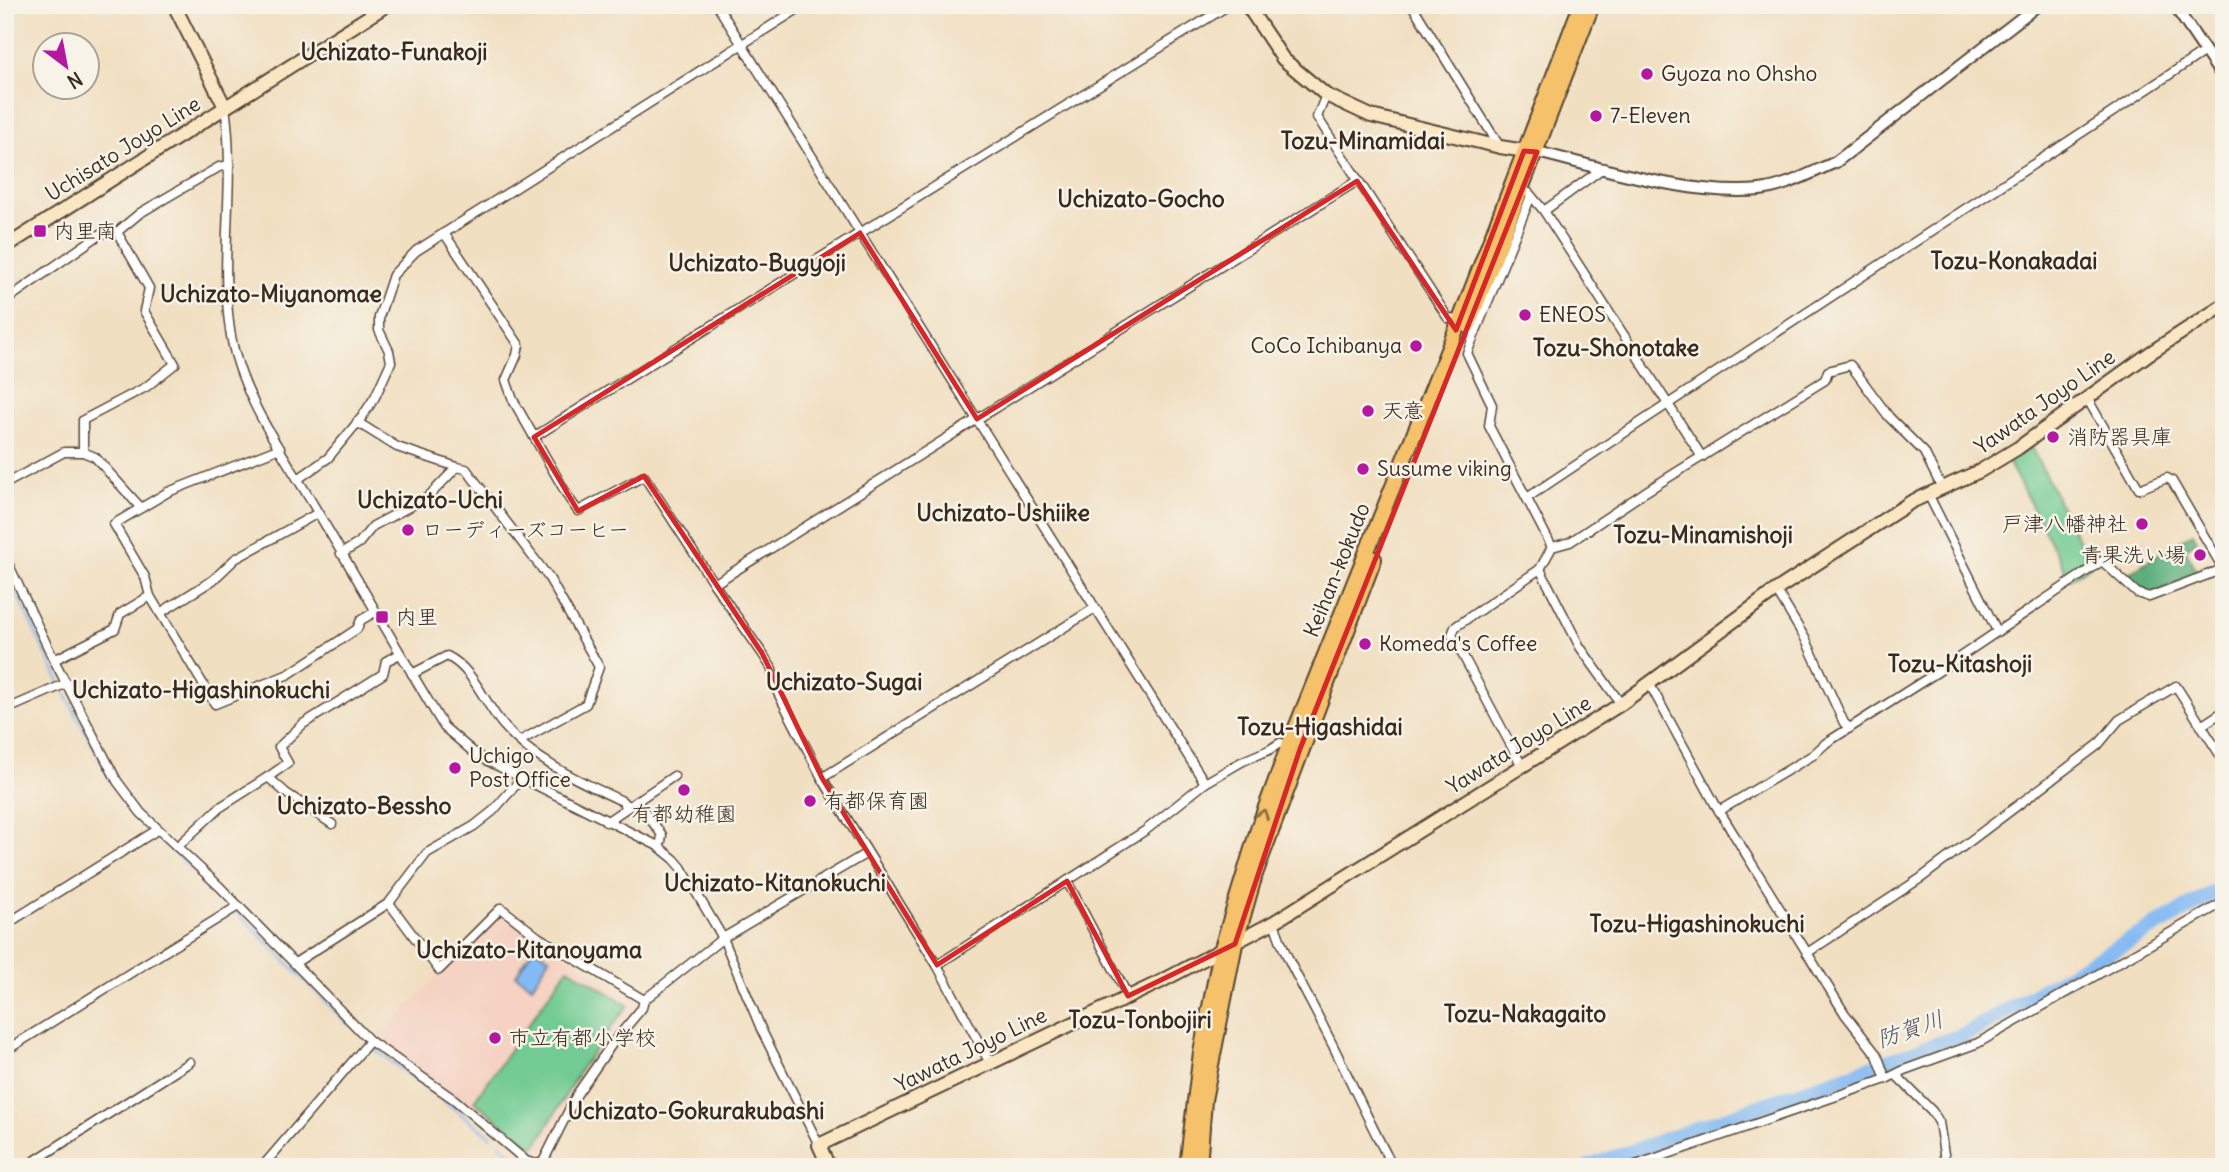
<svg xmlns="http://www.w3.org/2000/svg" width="2229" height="1172" font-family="Delius,'Klee One',sans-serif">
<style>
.built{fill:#f5d2c2}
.green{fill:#71cb92;stroke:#567a58;stroke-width:2}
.forest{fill:#5caf7c;stroke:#4c6c4d;stroke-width:2}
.water{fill:#84baf3;stroke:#607288;stroke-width:2}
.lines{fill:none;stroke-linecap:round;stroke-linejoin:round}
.stream{stroke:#84baf3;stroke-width:2.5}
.river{stroke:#84baf3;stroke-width:16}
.minor-casing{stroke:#564536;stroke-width:11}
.tertiary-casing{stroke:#564536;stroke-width:14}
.secondary-casing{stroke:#564536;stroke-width:16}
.trunk-casing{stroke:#564536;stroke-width:18}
.minor{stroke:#fff;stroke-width:8}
.tertiary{stroke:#fff;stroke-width:10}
.secondary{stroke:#fbe6c4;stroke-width:12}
.trunk{stroke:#f5c16b;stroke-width:14}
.oneway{stroke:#8f6e41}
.marked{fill:none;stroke:#d62828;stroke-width:5;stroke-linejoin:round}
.poi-dot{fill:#b5179e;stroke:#f7f3e8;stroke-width:2.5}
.labels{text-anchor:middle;stroke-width:5;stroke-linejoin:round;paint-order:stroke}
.poi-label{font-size:21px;fill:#3b2a1e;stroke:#f7f3e8;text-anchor:start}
.street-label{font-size:21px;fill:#3b2a1e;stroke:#f7f3e8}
.neighbourhood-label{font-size:23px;font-weight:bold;fill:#3b2a1e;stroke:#f7f3e8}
.water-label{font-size:23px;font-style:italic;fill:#51555e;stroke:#f7f3e8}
</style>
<rect width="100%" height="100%" fill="#f7f3e8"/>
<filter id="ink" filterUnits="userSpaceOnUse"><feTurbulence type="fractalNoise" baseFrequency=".0143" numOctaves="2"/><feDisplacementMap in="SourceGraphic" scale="14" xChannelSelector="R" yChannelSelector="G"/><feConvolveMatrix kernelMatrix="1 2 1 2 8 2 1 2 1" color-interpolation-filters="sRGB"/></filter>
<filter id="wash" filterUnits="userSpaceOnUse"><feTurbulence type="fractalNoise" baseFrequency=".00686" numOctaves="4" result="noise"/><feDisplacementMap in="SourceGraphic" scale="28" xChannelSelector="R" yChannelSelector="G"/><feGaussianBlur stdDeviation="1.57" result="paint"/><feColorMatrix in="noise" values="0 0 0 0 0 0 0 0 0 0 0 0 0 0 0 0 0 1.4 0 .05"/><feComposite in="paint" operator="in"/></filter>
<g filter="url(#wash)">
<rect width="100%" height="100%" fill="#f1dfc1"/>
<polygon class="built" points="503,914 528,934 634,997 639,1005 563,1116 544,1150 534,1157 528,1156 435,1081 375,1041 496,916"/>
<g class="green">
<polygon points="2031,447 2091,565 2070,579 2008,461"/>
<polygon points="568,968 628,1005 582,1067 537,1144 532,1147 474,1101"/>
</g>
<polygon class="forest" points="2193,533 2197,540 2184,549 2199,573 2150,595 2140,591 2124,576"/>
<polygon class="water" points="534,947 550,958 532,986 516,975"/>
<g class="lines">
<g class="stream">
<polyline points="5,570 69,701 118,793 147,827 231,906"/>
<polyline points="236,911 349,1025"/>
<polyline points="369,1045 492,1137"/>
<polyline points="500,1144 527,1167"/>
<polyline points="548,1159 549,1158 570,1167"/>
</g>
<polyline class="river" points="1589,1167 1964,1035 2224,887"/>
</g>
</g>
<g filter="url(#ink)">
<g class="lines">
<defs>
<g id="minor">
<polyline points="717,5 1205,783"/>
<polyline points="1412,5 1500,147"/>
<polyline points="1326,95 1317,117 1448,318 1460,320"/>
<path d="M 225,107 C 236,181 219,256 230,330 C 240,397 284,454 317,511 C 360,583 401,656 444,727 L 478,756 L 658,846 L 674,859 L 681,867 L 723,938 L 762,1031 L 819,1145"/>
<polyline points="1529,193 1544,211 1702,457"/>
<polyline points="1531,196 1467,353 1492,405 1489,426 1552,547"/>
<polyline points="1544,211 1603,168"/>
<polyline points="444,233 519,345 517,355 506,380 513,400 570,500 578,511 644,476 714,584 762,653 771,667 778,693 822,778 937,965 990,1063"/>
<polyline points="5,305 12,296 99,235 111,231 117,232 140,213 219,167 230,165"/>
<polyline points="2087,398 2139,489 2167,478 2172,481 2224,570"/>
<polyline points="534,437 860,233 1229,5"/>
<polyline points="280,448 168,492 114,524 145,577 150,596 215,704 289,674 357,629 361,620 375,612"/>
<polyline points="83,452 83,420 146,387 175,364 144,311 149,288 117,232"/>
<polyline points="457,467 466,469 549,578 599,667 586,704 520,741"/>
<polyline points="298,479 328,458 362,417 375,397 391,362 389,351 379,330 379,317 393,275 416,251 804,5"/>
<polyline points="5,484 64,452 83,452 95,457 141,508"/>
<polyline points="1928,494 1997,631"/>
<path d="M 1527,498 C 1751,347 1980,201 2205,51"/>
<polyline points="341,554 359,543 373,526 428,497 457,467 397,447 357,422"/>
<polyline points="5,557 54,660 117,781 141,813 220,887 370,1041 455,1100 526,1161 536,1164 543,1162 552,1167"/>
<polyline points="1540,569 1580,647 1621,704"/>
<polyline points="714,584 1357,181"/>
<polyline points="1776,590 1806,640 1844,723 1850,728"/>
<polyline points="160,613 213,580 235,559 318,513"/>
<polyline points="54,660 115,629 120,614 150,596"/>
<path d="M 412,674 L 447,656 C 475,670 484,704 504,726 C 535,762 580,781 622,801 L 628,807"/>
<polyline points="1649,683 1715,804 1845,1014 1877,1055 1886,1079"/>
<polyline points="5,710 67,683"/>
<polyline points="2201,726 2224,711"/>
<polyline points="1522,766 1452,635 1455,627 1540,569 1552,547 1570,542 1645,492 1825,380 1828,371 1850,365 1855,371 1889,417 1924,452 1942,488"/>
<polyline points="268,777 288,763 279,747 303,724 383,674 386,661 400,654"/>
<polyline points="822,778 1095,608"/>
<polyline points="637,801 662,835 661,842 658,846"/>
<polyline points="1719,811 1813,755 1826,743 1939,671 2102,561 2137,593 2149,597 2223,569"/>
<polyline points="606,822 674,776"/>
<polyline points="177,847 219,808 268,777 286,793 332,824"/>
<polyline points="1067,881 1128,996"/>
<polyline points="389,903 439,970 501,908 538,937 644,1000"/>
<path d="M 1274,922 C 1285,959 1307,993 1324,1028 C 1348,1074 1368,1121 1393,1167"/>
<polyline points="5,925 157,830"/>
<polyline points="1807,953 1921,878 2098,745 2119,720 2176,686 2224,761"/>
<polyline points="295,963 389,903 427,853 474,826 493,811 521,779"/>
<polyline points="937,965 1146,830 1205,783 1243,761 1269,750 1280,743 1289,745"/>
<polyline points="5,1051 238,906"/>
<polyline points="1896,1075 1932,1111 1939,1122 1946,1167"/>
<polyline points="543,1162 577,1094 612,1044 642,1008 644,1000 723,938 867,853"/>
<polyline points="25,1167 190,1062"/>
<polyline points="262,1167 370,1041"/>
<polyline points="1630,1167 1886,1079 1904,1070 1978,1043 2224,902"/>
</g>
<g id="tertiary">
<polyline points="2174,5 2224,79"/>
<path d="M 1537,152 C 1602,168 1694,197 1760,190 C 1786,187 1812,172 1836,162 L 2038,5"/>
</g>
<g id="secondary">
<polyline points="174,5 225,107"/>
<polyline points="1247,5 1283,59 1326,95 1371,116 1500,147 1532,152"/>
<polyline points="5,247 387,5"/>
<polyline points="829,1167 819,1145 1162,981 1274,922 1621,704 1776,590 1911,502 1980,471 2018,448 2150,353 2224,305"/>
</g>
<g id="trunk">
<polyline points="1468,326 1592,5"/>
<polyline points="1187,1167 1201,1052 1221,951 1259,826 1289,745 1460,320 1581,5"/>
<polyline points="1199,1167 1204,1100 1235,944 1255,874 1374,559"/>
</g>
</defs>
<use href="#minor" class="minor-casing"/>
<use href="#tertiary" class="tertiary-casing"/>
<use href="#secondary" class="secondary-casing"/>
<use href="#trunk" class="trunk-casing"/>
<use href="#minor" class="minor"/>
<use href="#tertiary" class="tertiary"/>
<use href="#secondary" class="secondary"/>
<use href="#trunk" class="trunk"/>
</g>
<defs><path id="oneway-chevron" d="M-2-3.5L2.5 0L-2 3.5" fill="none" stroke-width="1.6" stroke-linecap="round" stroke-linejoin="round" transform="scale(1.75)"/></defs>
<use class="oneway" href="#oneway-chevron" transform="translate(1263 814) rotate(-70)"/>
</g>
<path class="marked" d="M 1524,151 L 1537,152 L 1300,749 L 1235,944 L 1128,996 L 1067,881 L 937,965 L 822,778 L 762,653 L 644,476 L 578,511 L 534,437 L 860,233 L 977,419 L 1357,181 L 1456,330 Z"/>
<g class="poi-dot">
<circle cx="1647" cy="74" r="7"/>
<circle cx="1596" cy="116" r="7"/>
<rect x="33" y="224" width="14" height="14" rx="3.5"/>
<circle cx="1525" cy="315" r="7"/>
<circle cx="1416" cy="346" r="7"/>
<circle cx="1368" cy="411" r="7"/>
<circle cx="2053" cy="437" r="7"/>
<circle cx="1363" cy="469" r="7"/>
<circle cx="2142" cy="524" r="7"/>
<circle cx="408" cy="530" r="7"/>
<circle cx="2200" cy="555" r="7"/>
<rect x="375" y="610" width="14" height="14" rx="3.5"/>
<circle cx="1365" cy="644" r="7"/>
<circle cx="455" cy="768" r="7"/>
<circle cx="684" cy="790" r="7"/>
<circle cx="810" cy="801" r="7"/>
<circle cx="495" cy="1038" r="7"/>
</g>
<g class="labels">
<g class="poi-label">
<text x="1661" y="81">Gyoza no Ohsho</text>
<text x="1610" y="123">7-Eleven</text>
<text x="54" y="238">内里南</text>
<text x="1539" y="322">ENEOS</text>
<text x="1402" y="353" text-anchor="end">CoCo Ichibanya</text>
<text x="1382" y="418">天意</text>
<text x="2067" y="444">消防器具庫</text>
<text x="1377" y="476">Susume viking</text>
<text x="2128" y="531" text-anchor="end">戸津八幡神社</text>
<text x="422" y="537">ローディーズコーヒー</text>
<text x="2186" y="562" text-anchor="end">青果洗い場</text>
<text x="396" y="624">内里</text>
<text x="1379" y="651">Komeda's Coffee</text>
<text x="469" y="763">Uchigo<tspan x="469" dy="24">Post Office</tspan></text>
<text x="824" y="808">有都保育園</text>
<text x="684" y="821" text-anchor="middle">有都幼稚園</text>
<text x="509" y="1045">市立有都小学校</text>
</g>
<g class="street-label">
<text transform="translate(123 149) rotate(-32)" y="7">Uchisato Joyo Line</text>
<text transform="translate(2045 402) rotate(-35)" y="7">Yawata Joyo Line</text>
<text transform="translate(1337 570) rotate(-68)" y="7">Keihan-kokudo</text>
<text transform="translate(1519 745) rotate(-32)" y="7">Yawata Joyo Line</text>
<text transform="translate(971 1050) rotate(-26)" y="7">Yawata Joyo Line</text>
</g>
<g class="neighbourhood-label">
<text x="394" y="60">Uchizato-Funakoji</text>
<text x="1363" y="149">Tozu-Minamidai</text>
<text x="1141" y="207">Uchizato-Gocho</text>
<text x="2014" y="269">Tozu-Konakadai</text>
<text x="757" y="271">Uchizato-Bugyoji</text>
<text x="271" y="302">Uchizato-Miyanomae</text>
<text x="1616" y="356">Tozu-Shonotake</text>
<text x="430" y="508">Uchizato-Uchi</text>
<text x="1003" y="521">Uchizato-Ushiike</text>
<text x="1703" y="543">Tozu-Minamishoji</text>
<text x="1960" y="672">Tozu-Kitashoji</text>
<text x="844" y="690">Uchizato-Sugai</text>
<text x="201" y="698">Uchizato-Higashinokuchi</text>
<text x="1320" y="735">Tozu-Higashidai</text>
<text x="364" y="814">Uchizato-Bessho</text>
<text x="775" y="891">Uchizato-Kitanokuchi</text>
<text x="1697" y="932">Tozu-Higashinokuchi</text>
<text x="529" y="958">Uchizato-Kitanoyama</text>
<text x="1525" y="1022">Tozu-Nakagaito</text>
<text x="1140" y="1028">Tozu-Tonbojiri</text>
<text x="696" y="1119">Uchizato-Gokurakubashi</text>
</g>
<g class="water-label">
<text transform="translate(1910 1029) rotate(-19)" y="8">防賀川</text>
</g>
</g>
<rect width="2229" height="1172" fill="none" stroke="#f7f3e8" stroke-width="28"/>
<g transform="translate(66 66) rotate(148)"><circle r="33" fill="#f7f3e8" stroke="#aca397" stroke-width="2"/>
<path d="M0-5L12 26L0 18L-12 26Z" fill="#b5179e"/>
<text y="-10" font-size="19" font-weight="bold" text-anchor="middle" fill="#3b2a1e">N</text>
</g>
</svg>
